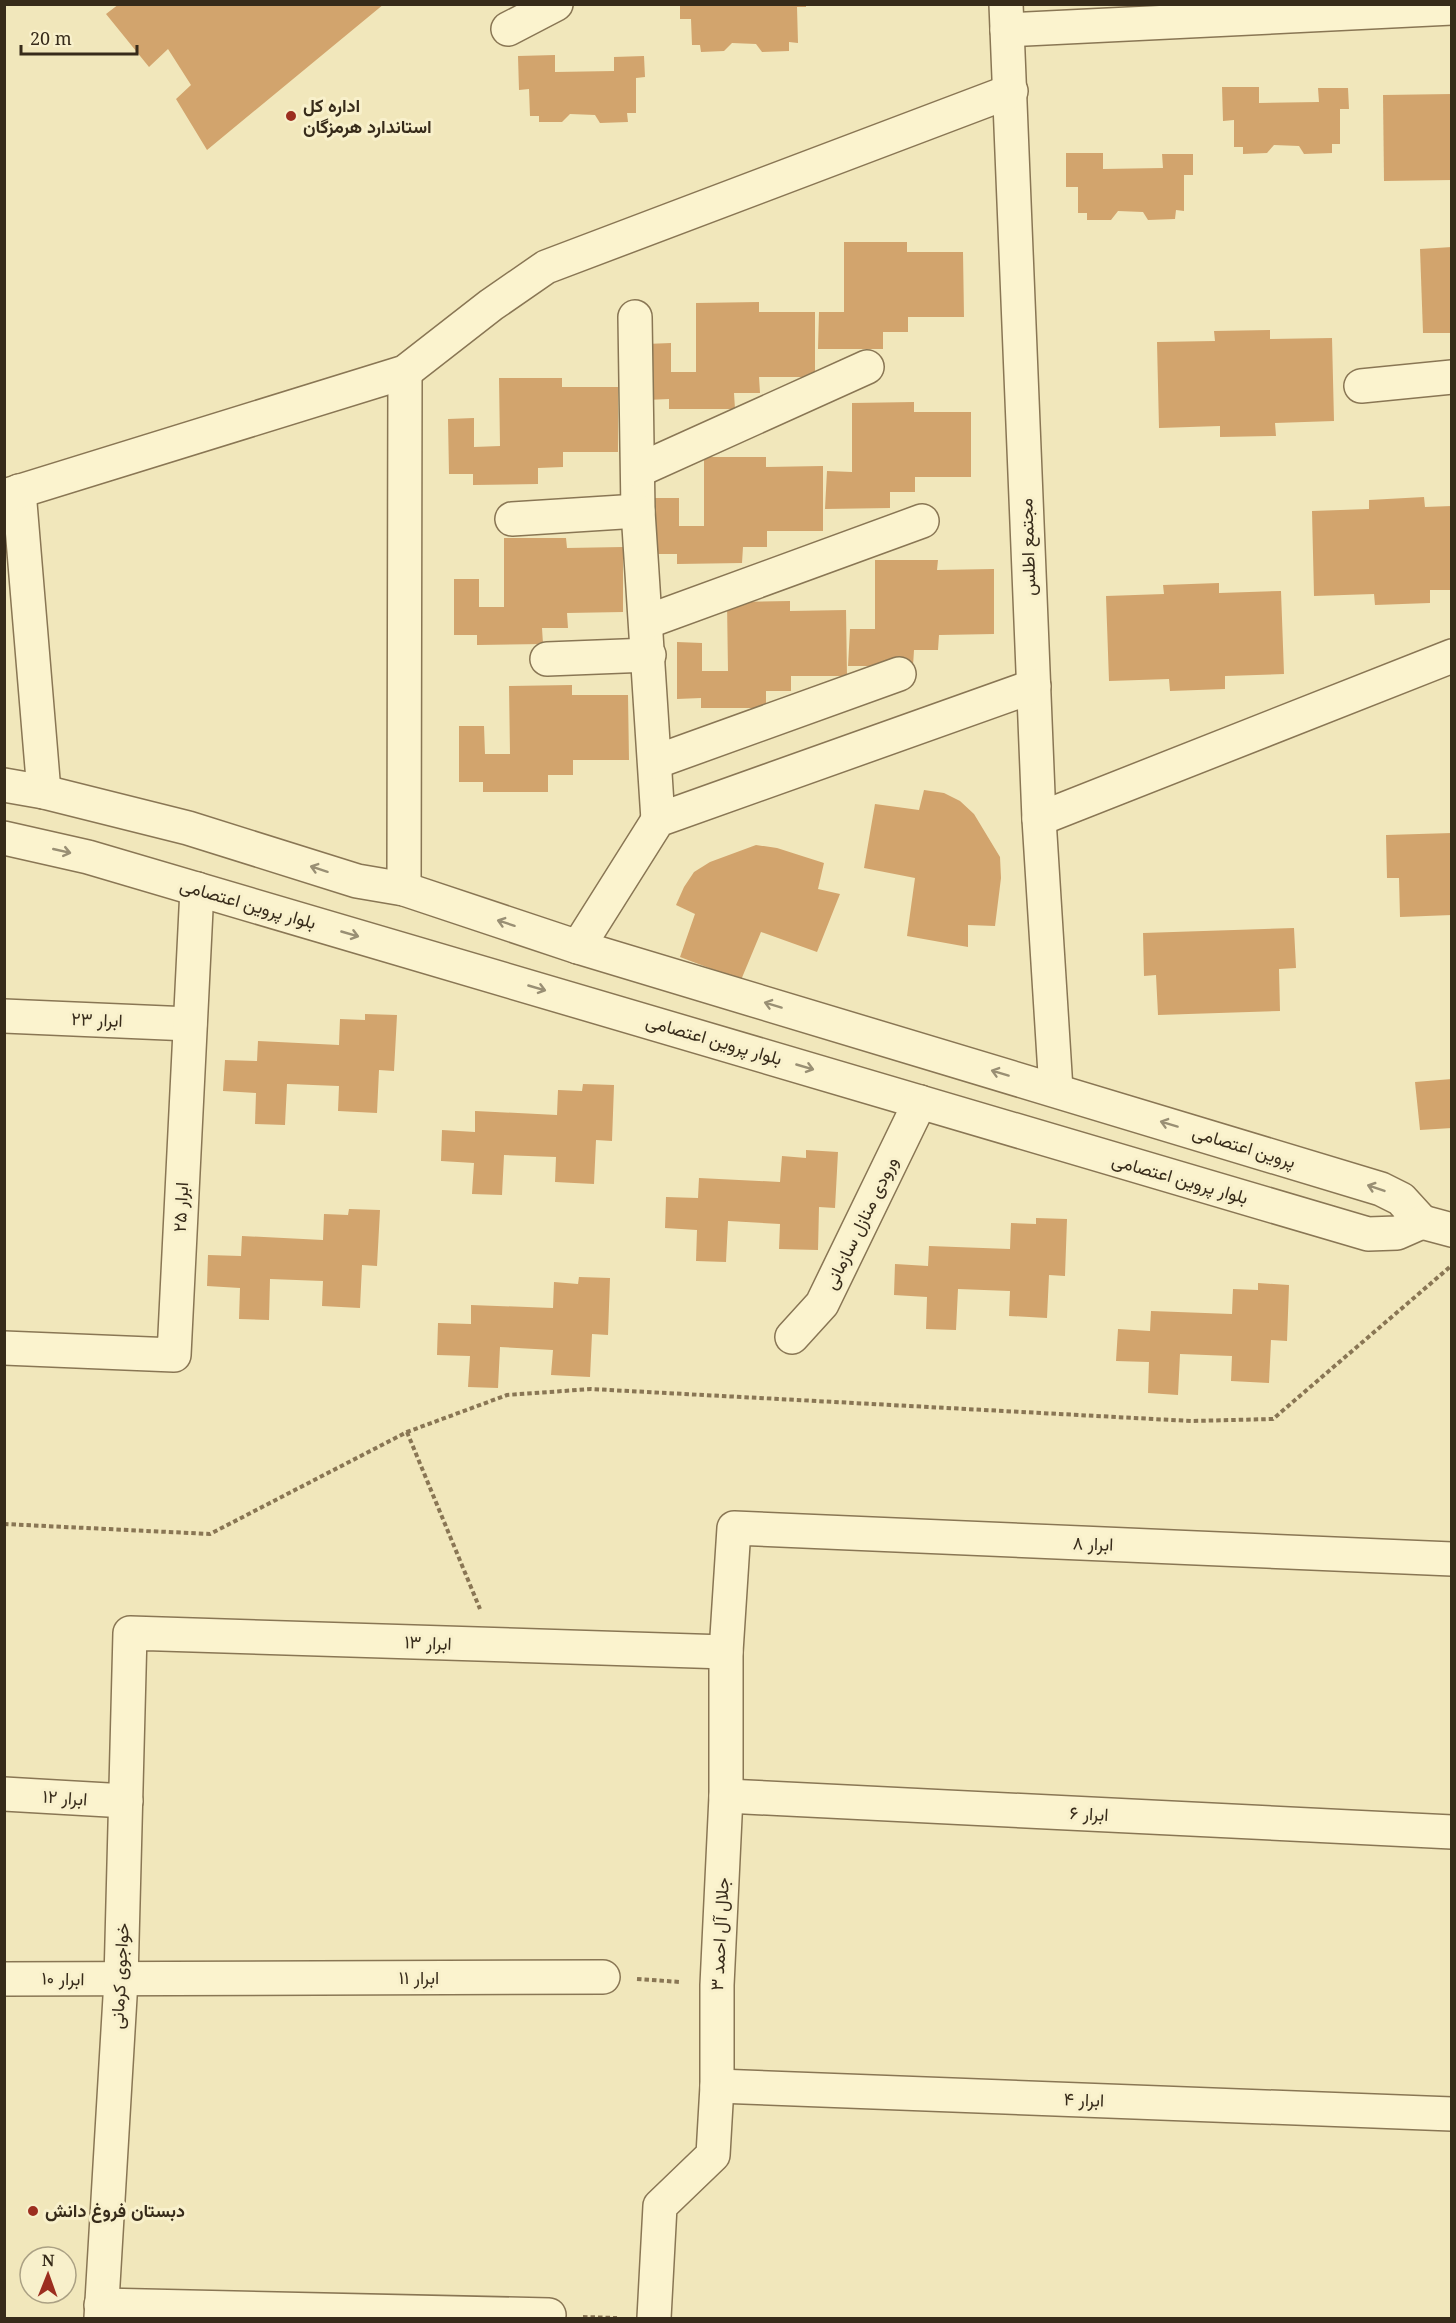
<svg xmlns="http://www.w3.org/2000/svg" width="1456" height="2323" font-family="'Noto Serif',Vazirmatn,serif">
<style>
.building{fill:#d2a46d}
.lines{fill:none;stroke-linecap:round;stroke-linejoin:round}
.minor-casing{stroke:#897654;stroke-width:36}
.path{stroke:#897654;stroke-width:4;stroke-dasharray:4.5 3;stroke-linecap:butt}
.minor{stroke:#fbf3ce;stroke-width:33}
.oneway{stroke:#998f74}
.poi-dot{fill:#9c2e1f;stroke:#f8f0cb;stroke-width:2}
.labels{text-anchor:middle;stroke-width:6;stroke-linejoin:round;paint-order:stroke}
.poi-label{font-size:18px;font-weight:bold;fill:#372b1a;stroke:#f8f0cb;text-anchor:start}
.street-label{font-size:18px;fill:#372b1a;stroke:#f8f0cb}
</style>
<rect width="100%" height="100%" fill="#f1e7bb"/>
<g class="building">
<polygon points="119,4 384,4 207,150 176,99 191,85 168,49 149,67 106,14"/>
<polygon points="680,4 806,4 806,7 797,7 798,43 789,42 789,51 762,52 756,44 732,43 724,51 701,52 700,45 692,45 691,19 680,19"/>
<polygon points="555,55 555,72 614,71 614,57 644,56 645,77 636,78 636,113 627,113 628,122 600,123 595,115 570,114 562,122 539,122 539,116 530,116 529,89 519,90 518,56"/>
<polygon points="1222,87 1259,87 1259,103 1319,102 1318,88 1348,88 1349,109 1340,109 1340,144 1332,144 1332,153 1304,154 1299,146 1274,145 1267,153 1243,154 1243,147 1234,147 1234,120 1223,121"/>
<polygon points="1452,94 1452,180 1384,181 1383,95"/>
<polygon points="1066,153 1103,153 1103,169 1163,168 1162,154 1193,154 1193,175 1184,175 1184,211 1176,210 1175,219 1148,220 1143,212 1118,211 1111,220 1087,220 1087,213 1078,213 1078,187 1066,187"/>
<polygon points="844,242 907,242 907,252 963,252 964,317 908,317 908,332 883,332 883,349 818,349 819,312 844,312"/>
<polygon points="1452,247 1452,333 1423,333 1420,249"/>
<polygon points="759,302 759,312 815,312 815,377 759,377 760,393 734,393 735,409 669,409 669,399 646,400 646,344 671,343 671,372 696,372 696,303"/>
<polygon points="1270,330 1270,339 1332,338 1334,421 1275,423 1276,436 1220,437 1220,426 1159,428 1157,342 1215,341 1214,331"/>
<polygon points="499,378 562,378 562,387 618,387 618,452 563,452 563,467 538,468 538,484 473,485 473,474 449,474 448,419 474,418 474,447 500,446"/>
<polygon points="914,402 914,412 971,412 971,477 915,477 915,492 890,492 890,508 825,509 827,471 852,472 852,403"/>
<polygon points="704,457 766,457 766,467 823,466 823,531 767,531 767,547 743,547 742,563 677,564 677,554 653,554 653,498 679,498 679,526 704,526"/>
<polygon points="1424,497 1425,507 1452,506 1452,590 1430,590 1430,603 1375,605 1374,594 1314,596 1312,511 1369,509 1369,500"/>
<polygon points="504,538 566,538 567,548 623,547 623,612 567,613 568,628 542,628 543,644 477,645 477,635 454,635 454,579 479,579 479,607 504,607"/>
<polygon points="875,560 938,560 937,570 994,569 994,634 939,635 938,650 914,650 913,666 848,666 850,629 875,629"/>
<polygon points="1219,583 1219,593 1281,591 1284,674 1225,676 1225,689 1170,691 1169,679 1109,681 1106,596 1164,594 1163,585"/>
<polygon points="790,601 790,611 846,610 847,676 791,676 791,691 766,691 766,708 701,708 701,698 677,699 677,642 702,643 702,671 728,671 727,602"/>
<polygon points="572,685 572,695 628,695 629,760 573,760 573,775 548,775 548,792 483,792 483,782 459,782 459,726 484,726 485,754 510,754 509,686"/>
<polygon points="924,790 944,793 960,801 974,814 1000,857 1001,878 995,926 968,925 968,947 907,936 915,878 864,868 875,804 919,810"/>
<polygon points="1452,833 1452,915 1400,917 1399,878 1387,878 1386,835"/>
<polygon points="756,845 777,848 824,863 818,889 840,894 817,952 761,932 741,980 680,957 695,914 676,905 684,887 694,872 710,862"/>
<polygon points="1294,928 1296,968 1279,969 1280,1011 1158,1015 1156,975 1144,976 1143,933"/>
<polygon points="365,1014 397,1015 394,1071 379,1070 377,1113 338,1111 339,1086 287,1084 285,1125 255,1124 256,1093 223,1091 225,1060 257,1061 258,1041 339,1045 340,1019 365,1020"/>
<polygon points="1452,1079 1452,1128 1420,1130 1415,1082"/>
<polygon points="583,1084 614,1085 612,1141 596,1140 594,1184 555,1182 556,1157 504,1155 502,1195 472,1194 474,1163 441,1161 442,1130 475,1132 475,1111 557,1115 558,1090 582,1091"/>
<polygon points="806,1150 838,1152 835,1208 819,1207 818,1250 779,1249 780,1224 728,1221 726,1262 696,1261 697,1230 665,1228 666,1197 698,1198 699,1178 780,1182 782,1156 806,1158"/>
<polygon points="349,1209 380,1210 377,1266 362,1265 360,1308 322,1306 323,1281 270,1279 269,1320 239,1319 240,1288 207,1286 208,1255 241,1256 242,1236 323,1240 324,1214 348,1215"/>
<polygon points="1036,1218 1067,1219 1065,1276 1049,1275 1047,1318 1009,1316 1010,1291 958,1289 956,1330 926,1329 927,1297 894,1295 895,1264 928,1266 929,1246 1010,1249 1011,1223 1036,1224"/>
<polygon points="579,1277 610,1278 608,1335 592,1334 590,1377 551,1375 553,1350 500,1347 498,1388 468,1387 470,1356 437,1355 438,1323 471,1324 471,1305 553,1308 554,1282 578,1284"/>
<polygon points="1258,1283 1289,1285 1287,1341 1271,1340 1269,1383 1231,1381 1232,1356 1180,1354 1178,1395 1148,1393 1149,1362 1116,1361 1118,1329 1150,1331 1151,1311 1232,1314 1233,1289 1258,1290"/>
</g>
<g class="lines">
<defs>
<g id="minor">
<polyline points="1006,4 1039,819 1056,1090"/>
<polyline points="508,29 556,4"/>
<polyline points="1007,30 1452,8"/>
<polyline points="635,317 638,511 658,820"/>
<polyline points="1361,386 1452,377"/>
<polyline points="639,470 867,367"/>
<polyline points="19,491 44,792"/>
<polyline points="4,496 405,372 491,305 546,267 1011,91"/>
<polyline points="512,519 638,511"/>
<polyline points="646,622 922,521"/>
<polyline points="547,659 649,655"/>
<polyline points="655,762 899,674"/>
<polyline points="4,785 44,792 188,828 357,881 404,889 578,947 1381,1189 1401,1199 1422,1222"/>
<polyline points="1039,819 1452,656"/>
<polyline points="4,838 88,857 1368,1234 1397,1233 1422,1222"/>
<polyline points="404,889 405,372"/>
<polyline points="578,947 658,820 1034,686"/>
<polyline points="4,1016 190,1024"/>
<polyline points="1422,1222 1452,1230"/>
<polyline points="792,1337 822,1304 920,1102"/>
<polyline points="4,1348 174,1355 197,889"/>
<polyline points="4,1794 126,1801"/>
<polyline points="726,1796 1452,1832"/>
<polyline points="4,1979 603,1977"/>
<polyline points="717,2086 1452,2114"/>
<polyline points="101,2305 549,2315"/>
<polyline points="101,2318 121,1980 130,1633 726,1652"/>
<polyline points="654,2318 660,2206 713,2155 717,2086 717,1985 726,1796 726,1652 734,1528 1452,1559"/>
</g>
</defs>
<use href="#minor" class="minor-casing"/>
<g class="path">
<polyline points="407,1432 480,1609"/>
<polyline points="4,1524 210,1534 407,1432 507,1395 591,1389 1191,1421 1273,1419 1451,1266"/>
<polyline points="637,1979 680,1982"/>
<polyline points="583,2317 617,2318"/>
</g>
<use href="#minor" class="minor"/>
</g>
<defs><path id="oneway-shaft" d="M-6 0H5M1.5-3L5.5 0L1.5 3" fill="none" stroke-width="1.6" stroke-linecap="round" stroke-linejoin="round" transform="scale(1.5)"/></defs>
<g class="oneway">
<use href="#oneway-shaft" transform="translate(62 851) rotate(13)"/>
<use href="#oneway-shaft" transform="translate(319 869) rotate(-162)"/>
<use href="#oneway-shaft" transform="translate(506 923) rotate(-162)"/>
<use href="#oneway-shaft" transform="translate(350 934) rotate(16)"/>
<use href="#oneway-shaft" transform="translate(537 988) rotate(16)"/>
<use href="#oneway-shaft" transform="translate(773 1005) rotate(-163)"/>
<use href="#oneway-shaft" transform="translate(805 1067) rotate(16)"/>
<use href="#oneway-shaft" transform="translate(1000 1073) rotate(-163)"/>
<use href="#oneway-shaft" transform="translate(1169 1124) rotate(-163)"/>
<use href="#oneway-shaft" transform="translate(1376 1188) rotate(-161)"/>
</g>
<g class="poi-dot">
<circle cx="291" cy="116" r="6"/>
<circle cx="33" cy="2211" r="6"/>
</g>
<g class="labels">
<g class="poi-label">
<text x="303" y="112">اداره کل<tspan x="303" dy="21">استاندارد هرمزگان</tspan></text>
<text x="45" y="2217">دبستان فروغ دانش</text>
</g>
<g class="street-label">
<text transform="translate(1028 547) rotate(-92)" y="6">مجتمع اطلس</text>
<text transform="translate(248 904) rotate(16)" y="6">بلوار پروین اعتصامی</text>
<text transform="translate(97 1020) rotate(2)" y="6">ابرار ۲۳</text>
<text transform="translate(714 1040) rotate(16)" y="6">بلوار پروین اعتصامی</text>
<text transform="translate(1244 1147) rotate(17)" y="6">پروین اعتصامی</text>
<text transform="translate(1180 1179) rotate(16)" y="6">بلوار پروین اعتصامی</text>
<text transform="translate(181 1207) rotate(-87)" y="6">ابرار ۲۵</text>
<text transform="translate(861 1223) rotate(-64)" y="6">ورودی منازل سازمانی</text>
<text transform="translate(1093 1544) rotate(2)" y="6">ابرار ۸</text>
<text transform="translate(428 1643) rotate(2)" y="6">ابرار ۱۳</text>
<text transform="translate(65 1798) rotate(4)" y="6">ابرار ۱۲</text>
<text transform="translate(1089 1814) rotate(3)" y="6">ابرار ۶</text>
<text transform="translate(720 1934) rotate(-87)" y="6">جلال آل احمد ۳</text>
<text transform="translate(120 1976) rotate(-87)" y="6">خواجوی کرمانی</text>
<text x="419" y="1984">ابرار ۱۱</text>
<text transform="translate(63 1979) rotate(1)" y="6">ابرار ۱۰</text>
<text transform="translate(1084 2100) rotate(2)" y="6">ابرار ۴</text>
</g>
</g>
<rect width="1456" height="2323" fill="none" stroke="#372b1a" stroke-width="12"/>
<g transform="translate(48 2275) rotate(1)"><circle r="28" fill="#f8f0cb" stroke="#aba184" stroke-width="1.5"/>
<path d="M0-4.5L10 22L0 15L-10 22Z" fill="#9c2e1f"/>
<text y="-9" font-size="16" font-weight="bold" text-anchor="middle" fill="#372b1a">N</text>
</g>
<path d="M21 45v9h116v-9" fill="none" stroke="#372b1a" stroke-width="3"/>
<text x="30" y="45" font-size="18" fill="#372b1a" stroke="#f8f0cb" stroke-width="4.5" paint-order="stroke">20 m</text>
</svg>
